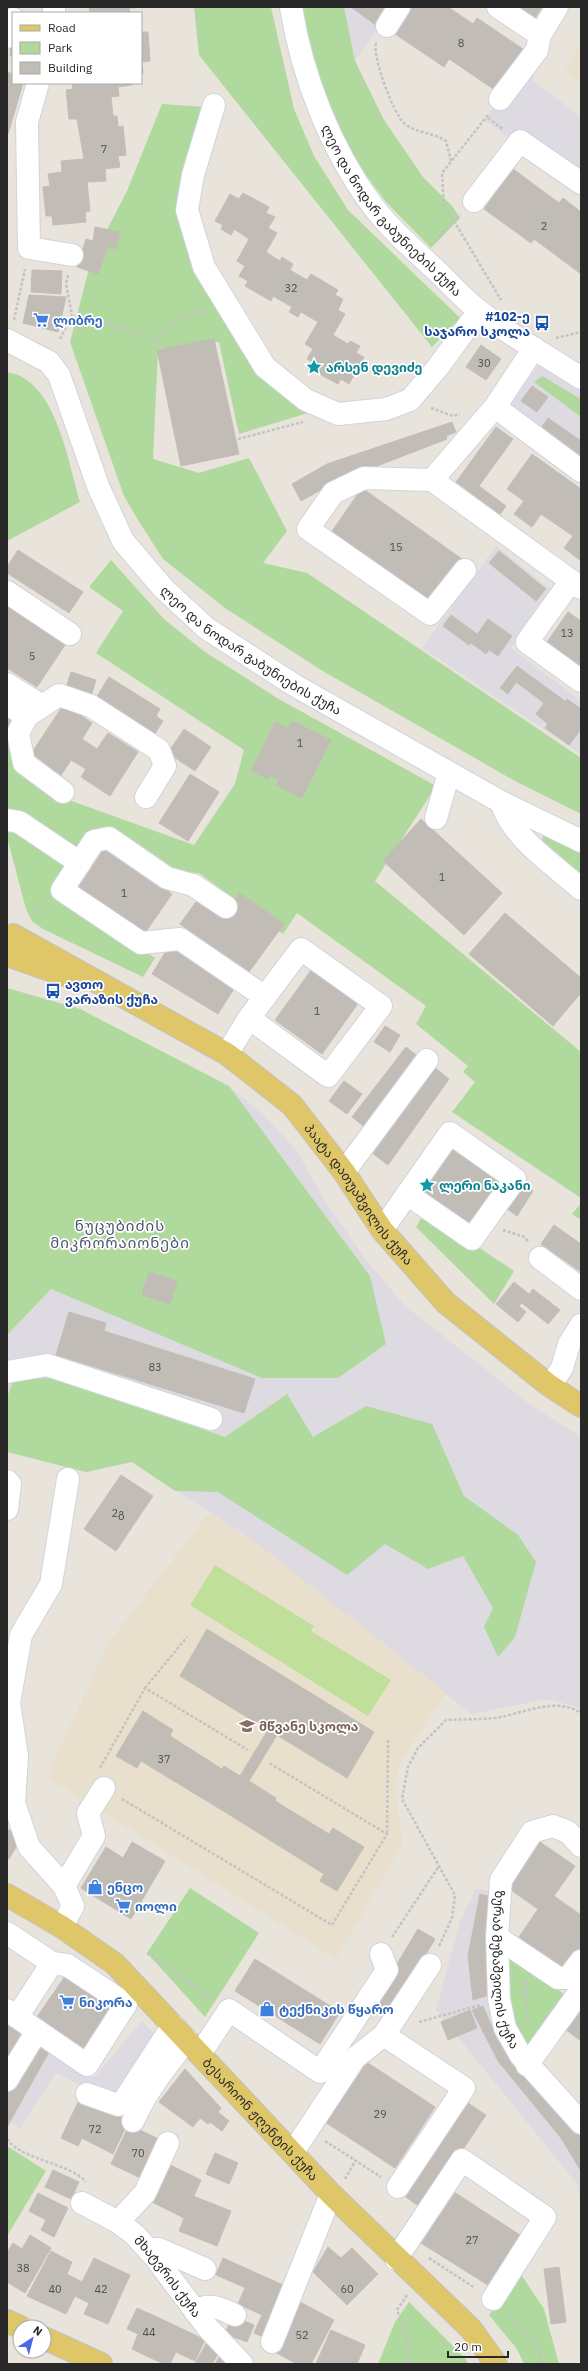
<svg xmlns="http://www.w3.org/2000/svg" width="588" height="2371" font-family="'IBM Plex Sans','Noto Sans Georgian',sans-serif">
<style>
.industrial{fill:#dddbe1}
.education{fill:#e8e0cc}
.green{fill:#b0d99d}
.pitch{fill:#c0df9a}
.building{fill:#c1bdb6;stroke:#c3beb5}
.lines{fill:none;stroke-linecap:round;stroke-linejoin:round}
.minor-casing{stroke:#d0d3df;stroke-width:24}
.major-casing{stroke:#c3c3c3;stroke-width:24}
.path{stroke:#c3c3c3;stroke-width:2.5;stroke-dasharray:3 2;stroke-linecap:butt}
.minor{stroke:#fff;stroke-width:22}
.major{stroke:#dfc669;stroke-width:22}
.labels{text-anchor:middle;stroke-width:3.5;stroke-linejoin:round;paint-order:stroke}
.number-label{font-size:11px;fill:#4e4d4c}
.street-label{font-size:13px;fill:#282828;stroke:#fff}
.transit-label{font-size:13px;font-weight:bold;fill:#164399;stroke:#fff;text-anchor:end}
.shop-label{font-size:13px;font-weight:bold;fill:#366cbe;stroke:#fff;text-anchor:start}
.culture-label{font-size:13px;font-weight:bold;fill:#0d838f;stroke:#fff;text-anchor:start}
.education-label{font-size:13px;font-weight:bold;fill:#785e54;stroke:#fff;text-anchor:start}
.quarter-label{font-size:15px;letter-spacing:1px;fill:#4e5472;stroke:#fff}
</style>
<rect width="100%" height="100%" fill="#e8e3db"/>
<g class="industrial">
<polygon points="344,7 393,7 355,61"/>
<polygon points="537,50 533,81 581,117 581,189 484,120"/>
<polygon points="540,363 581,391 581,478 500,419"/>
<polygon points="496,546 552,590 511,648 581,701 581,754 422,648"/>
<polygon points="7,992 175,1059 229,1086 265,1116 296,1150 329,1207 366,1260 404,1305 531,1405 581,1437 581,1708 548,1699 471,1714 254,1541 132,1462 86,1472 7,1452"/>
<polygon points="476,1889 497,1891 493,1993 581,2132 581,2205 577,2184 436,2010 460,1921"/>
<polygon points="7,2021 95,2077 142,2021 160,2039 115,2102 56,2073 20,2128 7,2120"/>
</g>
<g class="education">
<polygon points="581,43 581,82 565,72"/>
<polygon points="209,1513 254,1541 446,1693 403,1758 395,1782 402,1845 336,1959 47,1777 108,1643"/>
</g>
<g class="green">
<polygon points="194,7 271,7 294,109 314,156 348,210 460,318 432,347 199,55"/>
<polygon points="300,7 344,7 355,61 384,120 423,177 452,206 460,218 431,248 386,202 356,161 323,94"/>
<polygon points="162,104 206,107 194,263 308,413 239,434 219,342 158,349 153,459 199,473 249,458 287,531 263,563 307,573 581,758 581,814 515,781 321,670 225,608 163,559 138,520 124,496 70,342 91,261 127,191"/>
<path d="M 7,372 C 56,379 68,462 80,502 L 7,541 Z"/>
<polygon points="542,376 581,399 581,417 534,382"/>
<polygon points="111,560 164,619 205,652 277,698 436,786 375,881 581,1052 581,1198 452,1112 475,1082 463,1072 468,1066 416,1024 426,1006 297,913 283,934 199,873 170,872 110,830 55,891 155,958 143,977 43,929 32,921 26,909 7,837 7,709 12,711 18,765 66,799 194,845 235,784 244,750 96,653 123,611 89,587"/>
<polygon points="544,832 581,851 581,874 542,840"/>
<polygon points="7,988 80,1009 229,1086 370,1276 386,1344 338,1378 262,1378 51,1289 7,1335"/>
<polygon points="581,1203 581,1220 572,1214"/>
<polygon points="425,1212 514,1271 494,1304 416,1227"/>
<polygon points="52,1378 225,1437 287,1394 313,1437 366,1406 432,1424 464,1496 518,1535 536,1562 515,1637 498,1657 484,1627 493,1608 463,1556 428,1569 385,1544 347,1575 218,1492 175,1491 132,1462 86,1472 7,1452 7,1397 14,1380"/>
<polygon points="190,1888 259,1933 205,2017 147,1953"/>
<path d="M 503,1953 L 570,1998 L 530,2055 C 511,2026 508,1986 503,1953 Z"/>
<polygon points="7,2146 46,2171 7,2236"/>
<polygon points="520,2273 544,2309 559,2364 524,2364 517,2349 489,2315"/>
<polygon points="409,2302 465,2358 468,2364 378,2364 395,2322"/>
</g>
<polygon class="pitch" points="215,1565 314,1626 311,1631 391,1680 368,1716 190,1605"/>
<g class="building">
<polygon points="89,7 135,7 135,8 129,8 130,13 90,13"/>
<polygon points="351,7 386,7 377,26"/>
<polygon points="413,7 448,7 473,24 477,18 526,51 498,92 449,59 444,67 395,34"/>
<polygon points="505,7 542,7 531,24"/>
<polygon points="141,32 148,32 150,61 142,62 143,73 141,74"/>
<polygon points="12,37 13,37 13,56 10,56"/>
<polygon points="7,72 13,74 13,83 23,83 8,134"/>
<polygon points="72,83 132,83 132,85 118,87 119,96 111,97 113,116 117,116 118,127 123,126 126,155 118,156 120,167 105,169 106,181 87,182 90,211 85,212 86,222 53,225 52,216 46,216 43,187 50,186 48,174 62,172 61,161 84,159 77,119 69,119 66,90 73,89"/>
<polygon points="513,169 559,203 563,198 581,212 581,274 534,239 531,243 484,209"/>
<polygon points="243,193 269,207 266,213 275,217 268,228 277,233 266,252 280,261 282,257 293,264 290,270 307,280 311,274 338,290 335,295 343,299 338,310 345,314 333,335 348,344 350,341 360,346 356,353 364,357 349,384 341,379 338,384 312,370 315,363 307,359 313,349 305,344 318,322 301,312 298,317 289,312 292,307 273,296 271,301 245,286 248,281 239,276 245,266 237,261 249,239 234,229 231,235 221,229 223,225 215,221 230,194 239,199"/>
<polygon points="95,227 120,232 116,249 108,247 98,274 77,267 86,239 93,241"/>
<polygon points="32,270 62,271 61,294 31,292"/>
<polygon points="29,295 66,297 58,332 23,323"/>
<polygon points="214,339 239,454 181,466 157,350"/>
<polygon points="481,345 501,359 486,380 466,367"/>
<polygon points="532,386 548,397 537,412 521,401"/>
<polygon points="548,418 581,441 581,465 537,434"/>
<polygon points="452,422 456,432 446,436 447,439 333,483 301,501 292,484 327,464"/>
<polygon points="496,427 513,439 479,486 506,506 496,520 467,500 472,494 456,482"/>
<polygon points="532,454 581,489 581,561 564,548 573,536 541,514 532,527 514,514 524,501 507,489"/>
<polygon points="362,488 462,559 430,605 330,534"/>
<polygon points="18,550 83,592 69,613 7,573 7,567"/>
<polygon points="499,551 546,589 536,601 489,563"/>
<polygon points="7,606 65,645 37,687 7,668"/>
<polygon points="568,612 581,621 581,670 545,645"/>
<polygon points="451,615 477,634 469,645 443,626"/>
<polygon points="488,619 512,636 498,656 489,650 486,654 471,643"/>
<polygon points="517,666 565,701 548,724 536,714 544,703 516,682 508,694 500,688"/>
<polygon points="71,672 96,680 91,696 66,688"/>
<polygon points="109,677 160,709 156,716 163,721 152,738 94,701"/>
<polygon points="567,699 581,709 581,729 569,745 545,728"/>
<polygon points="64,704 92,723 82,739 97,749 108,733 138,752 110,796 81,777 86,769 71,760 58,780 27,760"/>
<polygon points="292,721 331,740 302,798 276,785 279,780 270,775 268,779 251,771 275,722 288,728"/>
<polygon points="184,729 211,747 195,771 168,753"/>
<polygon points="190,774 219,792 188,841 159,823"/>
<polygon points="421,819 502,893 464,935 383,861"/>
<polygon points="104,849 172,894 143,936 76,891"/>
<polygon points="240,893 284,924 249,972 180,924 201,895 226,913"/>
<polygon points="505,913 581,978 581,993 553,1026 469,954"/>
<polygon points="169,946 235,987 218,1014 152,974"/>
<polygon points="312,969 359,1002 322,1054 275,1020"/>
<polygon points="385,1026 400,1035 390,1052 374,1042"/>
<polygon points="406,1047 420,1058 366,1128 352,1117"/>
<polygon points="434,1067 449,1079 388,1165 371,1152"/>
<polygon points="344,1081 362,1094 347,1114 329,1101"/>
<polygon points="454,1144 502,1175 467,1228 420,1196"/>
<polygon points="518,1182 533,1191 517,1216 503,1206"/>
<polygon points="554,1225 581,1244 581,1272 541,1244"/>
<polygon points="149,1272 177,1281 170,1304 142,1295"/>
<polygon points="514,1282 529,1294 519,1306 526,1312 518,1322 496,1304"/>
<polygon points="533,1289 560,1310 548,1324 522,1303"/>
<polygon points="69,1312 106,1323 104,1331 255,1379 244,1413 56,1355"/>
<polygon points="121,1475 153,1496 116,1551 84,1529"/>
<polygon points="207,1629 374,1732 347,1778 277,1735 249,1781 276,1798 275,1801 329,1834 333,1828 364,1847 337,1891 320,1881 324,1874 225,1812 141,1761 137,1768 116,1756 143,1711 173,1730 170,1736 222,1769 224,1766 240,1776 268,1730 180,1676"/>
<polygon points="7,1829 22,1837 9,1859 7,1858"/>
<polygon points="537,1840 575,1866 554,1896 581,1915 581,1948 564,1972 517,1940 538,1909 505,1886"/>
<polygon points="132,1842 165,1861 131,1919 81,1888 106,1847 123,1858"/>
<polygon points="480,1894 497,1898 486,1967 492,1994 473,2000 468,1956"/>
<polygon points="418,1929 435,1939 391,2014 373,2004"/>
<polygon points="255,1959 340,2012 320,2044 235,1991"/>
<polygon points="70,1969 122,2004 89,2053 37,2017"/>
<polygon points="581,1999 581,2041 561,2026"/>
<polygon points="483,2006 496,2037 511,2057 581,2137 581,2171 561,2138 498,2061 472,2010"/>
<polygon points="470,2010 477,2028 448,2040 441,2022"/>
<polygon points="7,2025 25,2035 7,2065"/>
<polygon points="34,2043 49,2052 7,2127 7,2090"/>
<polygon points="365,2061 435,2107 395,2168 325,2122"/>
<polygon points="185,2069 221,2108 218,2112 229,2121 222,2131 210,2122 208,2124 200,2118 193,2127 159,2102"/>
<polygon points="79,2100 97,2104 129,2120 113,2154 82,2138 78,2146 61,2138"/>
<polygon points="465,2101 486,2115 423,2209 403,2195"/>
<polygon points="129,2125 165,2142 147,2181 111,2164"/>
<polygon points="215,2153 238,2163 229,2184 206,2174"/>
<polygon points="164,2162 201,2180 184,2218 146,2199"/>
<polygon points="53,2170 79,2182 71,2199 45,2187"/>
<polygon points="454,2192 523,2237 491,2287 421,2243"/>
<polygon points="38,2193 68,2208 54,2237 41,2230 46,2220 29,2211"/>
<polygon points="193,2196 231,2211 217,2246 179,2231"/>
<polygon points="30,2235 51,2248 25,2293 7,2282 7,2253 13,2243 22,2249"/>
<polygon points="328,2247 341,2258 352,2248 378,2274 347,2305 313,2272"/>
<polygon points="51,2251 72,2262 67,2274 82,2282 66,2314 27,2296"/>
<polygon points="94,2258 130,2275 108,2324 84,2314 89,2303 75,2296"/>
<polygon points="223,2258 292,2289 285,2305 216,2275"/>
<polygon points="559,2267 566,2322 551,2324 544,2269"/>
<polygon points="245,2288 285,2305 270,2340 254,2333 262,2315 238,2304"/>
<polygon points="296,2300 334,2320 311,2364 297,2364 271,2350"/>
<polygon points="137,2308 170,2323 153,2359 132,2349 138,2334 127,2329"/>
<polygon points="232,2316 254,2325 247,2342 225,2334"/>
<polygon points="170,2323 205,2340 195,2361 176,2352 170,2364 164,2364 153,2359"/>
<polygon points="331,2330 365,2345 357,2364 316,2364"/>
<polygon points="207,2342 218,2354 212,2364 195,2364"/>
<polygon points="221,2354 231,2364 215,2364"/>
</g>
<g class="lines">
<defs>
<g id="minor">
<path id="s1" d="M 291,7 C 302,76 330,148 372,205 C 390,229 415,251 438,272 C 451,285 465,300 479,311 C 511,336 547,356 581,378"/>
<polyline points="498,7 540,35"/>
<polyline points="54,13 54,7"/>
<polyline points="387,26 399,7"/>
<polyline points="7,37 13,19"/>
<polyline points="38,83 27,122 29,248 72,255"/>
<polyline points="500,99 537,50 540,35 557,7"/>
<polyline points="214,105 193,175 187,210 204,267 265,367 306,400 338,414 386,409 410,400 438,367 479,311"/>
<polyline points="474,201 520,141 581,183"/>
<path id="s2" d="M 7,340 L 49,362 L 59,375 L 98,486 L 123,541 L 163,588 L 206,628 L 294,685 L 501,802 L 581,841"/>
<polyline points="495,407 581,471"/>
<polyline points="432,480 581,588"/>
<polyline points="465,570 430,614 308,529 333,493 364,478 432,480 495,407 534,348"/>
<polyline points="571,581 527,642 581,681"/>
<polyline points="7,592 70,634"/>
<polyline points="7,684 41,705"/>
<polyline points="7,704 27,716"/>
<polyline points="63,792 24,763 18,733 27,716 59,695 91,706 159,750 165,766 146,797"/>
<path d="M 501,802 C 513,839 553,864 581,889"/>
<polyline points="436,818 449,773"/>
<polyline points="7,820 19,822 80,863"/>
<polyline points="226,907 193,885 167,878 109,838 94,841 62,890 141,943 180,939 265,997"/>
<polyline points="227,1054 249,1018 301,949 381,1006 328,1076 249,1018"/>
<polyline points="344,1172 427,1060"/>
<polyline points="382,1230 450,1133 515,1179 472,1239 407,1194"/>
<polyline points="540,1258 581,1289"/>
<polyline points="7,1372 47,1365 211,1419"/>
<polyline points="550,1386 562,1368 569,1344 581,1325"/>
<polyline points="7,1481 10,1484 7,1509"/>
<path id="s3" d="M 581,1846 L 568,1832 L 553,1826 L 532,1832 L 501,1880 L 497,1937 L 499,1999 L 505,2028 L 521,2056 L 581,2123"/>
<polyline points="64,1886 94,1836 88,1813 104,1788"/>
<polyline points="62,1927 73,1906 64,1886 29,1847 14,1803 17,1756 9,1703 21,1635 51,1584 68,1479"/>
<polyline points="7,1933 52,1963 17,2017 7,2010"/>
<polyline points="497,1937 558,1978 568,1978 581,1961"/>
<polyline points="17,2017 87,2065 126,2004 67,1965 52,1963"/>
<polyline points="384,2035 464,2088 398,2187"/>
<polyline points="200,2054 229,2010 320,2072 387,1970 381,1954"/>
<polyline points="527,2065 581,1990"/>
<polyline points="7,2080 37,2031"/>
<polyline points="87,2094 118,2105 123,2102 173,2025"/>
<path d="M 133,2121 C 147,2090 166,2066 187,2040"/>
<polyline points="293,2152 355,2058 384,2035 430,1965"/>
<path id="s4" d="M 82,2203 L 118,2222 L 135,2235 L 154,2256 L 208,2328 L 242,2364"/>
<polyline points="118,2222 145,2193 168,2143"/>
<polyline points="149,2250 159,2249 205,2269"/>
<polyline points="396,2259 462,2160 545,2217 493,2299"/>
<path d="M 195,2311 C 210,2302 221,2309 235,2315"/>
<polyline points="272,2342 331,2194"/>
</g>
<g id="major">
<path id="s5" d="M 13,935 L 227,1054 L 292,1105 L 344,1172 L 382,1230 L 446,1303 L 550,1386 L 581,1406"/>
<polyline points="7,955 64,975"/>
<path id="s6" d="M 7,1895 L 62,1927 L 115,1964 L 331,2194 L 471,2329 L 496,2364"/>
<polyline points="7,2321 20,2327"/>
<polyline points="44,2338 101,2364"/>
</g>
</defs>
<use href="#minor" class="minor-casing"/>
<use href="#major" class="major-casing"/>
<g class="path">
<path d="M 376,43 C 372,56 393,113 404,123 C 414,133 433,132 446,141 L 451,161"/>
<polyline points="488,115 442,173 444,207 454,221 501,300"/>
<polyline points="488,118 503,129"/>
<polyline points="436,241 460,215"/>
<polyline points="68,275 66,284 72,315"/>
<polyline points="14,320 25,269"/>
<polyline points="556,338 581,332"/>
<polyline points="60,339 72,315 106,322 155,342 168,324 208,311"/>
<polyline points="431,408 453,416 460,414"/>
<polyline points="238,439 303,422"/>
<polyline points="33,911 45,902"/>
<polyline points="503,1230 525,1237 528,1242"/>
<polyline points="145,1688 187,1637"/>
<polyline points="100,1768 145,1688 248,1750"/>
<polyline points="122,1799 332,1925 387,1834 269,1763"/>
<polyline points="387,1833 388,1740"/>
<polyline points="392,1937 439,1866"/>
<path d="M 439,1946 L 452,1918 L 455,1895 L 402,1799 L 408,1767 L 418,1748 L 446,1720 C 464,1719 483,1720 501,1717 C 526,1712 557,1697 581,1713"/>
<polyline points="147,1953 212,1999"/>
<polyline points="526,1981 527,2020"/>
<polyline points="519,1992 533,1987"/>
<polyline points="419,2022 480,2005"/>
<path d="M 7,2139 C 21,2160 70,2163 86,2182"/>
<polyline points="325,2141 381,2177"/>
<polyline points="345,2179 356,2160"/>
<polyline points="429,2258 475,2288"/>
<polyline points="407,2295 397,2310 406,2336 409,2364"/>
<polyline points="507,2313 535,2342 544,2364"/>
<polyline points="425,2364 439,2364"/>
</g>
<use href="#minor" class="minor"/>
<use href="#major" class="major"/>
</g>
<defs>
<symbol id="supermarket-bare" viewBox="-9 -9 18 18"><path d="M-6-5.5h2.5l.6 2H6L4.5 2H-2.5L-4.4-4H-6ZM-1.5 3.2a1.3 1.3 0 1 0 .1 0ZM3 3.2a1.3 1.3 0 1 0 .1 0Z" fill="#3f7fe0" stroke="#fff" stroke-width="2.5" paint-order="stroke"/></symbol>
<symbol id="bus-bare" viewBox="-9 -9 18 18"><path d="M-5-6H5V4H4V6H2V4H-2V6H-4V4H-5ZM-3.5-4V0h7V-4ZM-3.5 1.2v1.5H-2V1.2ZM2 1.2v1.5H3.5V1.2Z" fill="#1a4fb4" stroke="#fff" stroke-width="2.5" paint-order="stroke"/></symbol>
<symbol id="sight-bare" viewBox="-9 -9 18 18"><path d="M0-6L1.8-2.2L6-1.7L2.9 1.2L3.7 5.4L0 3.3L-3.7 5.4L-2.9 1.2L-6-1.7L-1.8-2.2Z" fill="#0f9aa8" stroke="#fff" stroke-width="2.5" paint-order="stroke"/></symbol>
<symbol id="school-bare" viewBox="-9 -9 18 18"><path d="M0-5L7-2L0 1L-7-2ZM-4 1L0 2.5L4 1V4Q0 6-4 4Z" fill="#8d6e63" stroke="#fff" stroke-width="2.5" paint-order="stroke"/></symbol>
<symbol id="shop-bare" viewBox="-9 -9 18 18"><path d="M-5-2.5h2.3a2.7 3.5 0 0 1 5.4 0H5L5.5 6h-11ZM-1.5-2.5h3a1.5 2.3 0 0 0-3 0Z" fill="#3f7fe0" stroke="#fff" stroke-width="2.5" paint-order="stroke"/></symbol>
</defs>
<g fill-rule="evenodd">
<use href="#supermarket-bare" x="30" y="309" width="22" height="22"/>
<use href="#bus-bare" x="531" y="312" width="22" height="22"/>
<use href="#sight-bare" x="303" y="356" width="22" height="22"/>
<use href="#bus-bare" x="42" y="980" width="22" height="22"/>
<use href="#sight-bare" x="416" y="1174" width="22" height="22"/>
<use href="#school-bare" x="236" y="1715" width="22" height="22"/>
<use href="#shop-bare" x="84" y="1876" width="22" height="22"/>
<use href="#supermarket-bare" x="112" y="1895" width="22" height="22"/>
<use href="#supermarket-bare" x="56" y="1991" width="22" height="22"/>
<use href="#shop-bare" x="256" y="1998" width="22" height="22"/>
</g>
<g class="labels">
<g class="number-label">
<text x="461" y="47">8</text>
<text x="104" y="153">7</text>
<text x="544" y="230">2</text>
<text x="291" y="292">32</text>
<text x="484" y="367">30</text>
<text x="396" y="551">15</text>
<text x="567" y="637">13</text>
<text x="32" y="660">5</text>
<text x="300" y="747">1</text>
<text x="442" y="881">1</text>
<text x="124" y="897">1</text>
<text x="317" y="1015">1</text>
<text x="155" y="1371">83</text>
<text x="118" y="1517">2გ</text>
<text x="164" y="1763">37</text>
<text x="380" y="2118">29</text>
<text x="95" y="2133">72</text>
<text x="138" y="2157">70</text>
<text x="472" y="2244">27</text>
<text x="23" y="2272">38</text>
<text x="55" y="2293">40</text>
<text x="101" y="2293">42</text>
<text x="347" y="2293">60</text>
<text x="149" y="2336">44</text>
<text x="302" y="2339">52</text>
</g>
<g class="street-label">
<text dy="5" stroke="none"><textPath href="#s1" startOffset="232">ლეო და ნოდარ გაბუნიების ქუჩა</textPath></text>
<text dy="5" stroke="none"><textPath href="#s2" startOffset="412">ლეო და ნოდარ გაბუნიების ქუჩა</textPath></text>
<text dy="5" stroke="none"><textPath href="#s5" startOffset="439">პაატა დათუაშვილის ქუჩა</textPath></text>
<text dy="5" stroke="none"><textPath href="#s3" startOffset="205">ზურაბ მუზაშვილის ქუჩა</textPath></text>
<text dy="5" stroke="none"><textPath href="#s6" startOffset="341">ბესარიონ ჟღენტის ქუჩა</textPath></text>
<text dy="5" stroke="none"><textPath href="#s4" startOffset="115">მხატვრის ქუჩა</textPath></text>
</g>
<g class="transit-label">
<text x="530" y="321">#102-ე<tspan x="530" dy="15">საჯარო სკოლა</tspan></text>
<text x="65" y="989" text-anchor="start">ავთო<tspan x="65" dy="15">ვარაზის ქუჩა</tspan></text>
</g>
<g class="shop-label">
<text x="53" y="325">ლიბრე</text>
<text x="107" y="1892">ენცო</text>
<text x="135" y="1911">იოლი</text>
<text x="79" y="2007">ნიკორა</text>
<text x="279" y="2014">ტექნიკის წყარო</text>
</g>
<g class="culture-label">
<text x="326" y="372">არსენ დევიძე</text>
<text x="439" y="1190">ლერი ნაკანი</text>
</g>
<g class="education-label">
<text x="259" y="1731">მწვანე სკოლა</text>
</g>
<g class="quarter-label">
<text x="120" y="1231">ნუცუბიძის<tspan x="120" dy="17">მიკრორაიონები</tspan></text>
</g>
</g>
<rect width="588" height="2371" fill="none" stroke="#282828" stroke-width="16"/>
<rect x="12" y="12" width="130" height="72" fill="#ffffff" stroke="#a9a9a9"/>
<rect x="20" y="25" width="20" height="6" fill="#dfc669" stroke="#a9a9a9"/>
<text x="48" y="32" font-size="12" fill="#282828">Road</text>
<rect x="20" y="42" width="20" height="12" fill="#b0d99d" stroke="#a9a9a9"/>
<text x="48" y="52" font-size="12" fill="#282828">Park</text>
<rect x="20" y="62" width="20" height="12" fill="#c1bdb6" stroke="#a9a9a9"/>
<text x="48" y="72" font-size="12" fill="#282828">Building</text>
<g transform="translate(32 2339) rotate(36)"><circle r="19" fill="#ffffff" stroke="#a9a9a9"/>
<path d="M0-3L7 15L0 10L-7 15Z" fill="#4d66e4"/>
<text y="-6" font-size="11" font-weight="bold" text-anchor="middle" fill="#282828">N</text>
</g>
<path d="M448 2351v6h60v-6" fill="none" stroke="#282828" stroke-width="2"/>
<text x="454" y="2351" font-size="12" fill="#282828" stroke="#ffffff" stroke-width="3" paint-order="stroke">20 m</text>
</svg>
